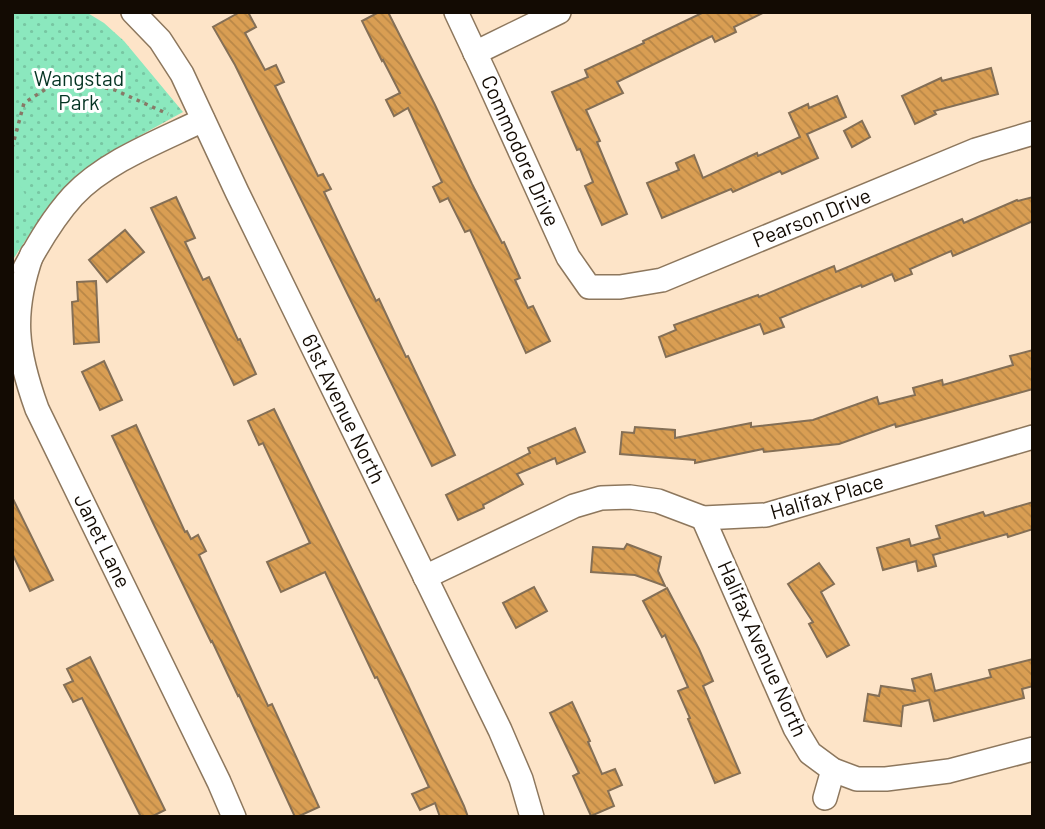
<svg xmlns="http://www.w3.org/2000/svg" width="1045" height="829" font-family="Barlow,sans-serif">
<style>
.grass{fill:url(#grass-dots)}
.pitch{fill:#8be8be}
.building{fill:url(#building-back-hatch);stroke:#846f56;stroke-width:2}
.lines{fill:none;stroke-linecap:round;stroke-linejoin:round}
.minor-casing{stroke:#8d775d;stroke-width:26}
.path{stroke:#887866;stroke-width:3.5;stroke-dasharray:3.5 5;stroke-linecap:butt}
.minor{stroke:#fff;stroke-width:23}
.labels{text-anchor:middle;stroke-width:6;stroke-linejoin:round;paint-order:stroke}
.park-label{font-size:21px;fill:#053423;stroke:#fff}
.street-label{font-size:21px;fill:#130b03;stroke:#fff}
</style>
<defs>
<pattern id="grass-dots" width="8" height="8" patternUnits="userSpaceOnUse" patternTransform="scale(1.75)"><rect width="8" height="8" fill="#8be8be"/><path d="M2 2h.1M6 6h.1" fill="none" stroke="#77c6a2" stroke-width="1.8" stroke-linecap="round"/></pattern>
<pattern id="building-back-hatch" width="6" height="6" patternUnits="userSpaceOnUse" patternTransform="scale(1.75)"><rect width="6" height="6" fill="#d99e53"/><path d="M-1 5l2 2M0 0l6 6M5-1l2 2" fill="none" stroke="#b98747"/></pattern>
</defs>
<rect width="100%" height="100%" fill="#fde4c8"/>
<polygon class="grass" points="12,12 86,12 104,23 124,41 183,112 110,152 46,209 12,261"/>
<polygon class="pitch" points="12,172 26,196 12,205"/>
<g class="building">
<polygon points="240,12 248,12 256,27 245,33 265,70 276,65 284,82 275,86 318,176 323,174 331,189 324,192 376,301 379,299 406,357 408,356 455,455 432,466 235,65 213,27"/>
<polygon points="379,12 388,12 435,105 472,184 502,243 504,242 520,278 515,280 528,308 533,306 550,341 526,353 470,230 465,232 448,198 440,202 433,187 442,182 408,108 394,116 386,100 400,93 383,60 382,61 362,21"/>
<polygon points="704,12 765,12 734,27 736,32 715,42 712,36 617,82 623,93 586,110 600,141 597,142 627,214 602,225 585,186 593,182 580,149 577,150 552,92 588,77 585,70 644,43 643,41"/>
<polygon points="991,68 998,94 934,111 936,114 915,124 902,96 941,78 942,81"/>
<polygon points="837,96 846,117 807,134 818,158 782,174 780,171 733,192 731,189 662,218 647,183 679,170 676,163 694,155 703,178 757,153 758,156 800,137 789,113 808,104 809,108"/>
<polygon points="862,121 870,137 852,147 844,131"/>
<polygon points="176,197 195,238 185,242 203,280 209,277 238,340 240,339 256,374 234,385 151,208"/>
<polygon points="1033,197 1033,221 953,256 951,251 910,269 912,274 895,281 892,274 862,287 861,285 780,318 784,327 764,334 760,324 666,357 659,337 676,330 674,325 758,295 759,297 834,266 836,272 962,219 964,223 1017,200 1018,201"/>
<polygon points="125,230 144,252 107,282 89,260"/>
<polygon points="96,281 99,342 74,344 72,302 78,301 77,282"/>
<polygon points="1033,350 1033,389 896,427 895,424 839,444 764,452 763,449 695,463 695,460 620,454 622,432 634,433 635,427 675,430 675,438 751,423 751,427 813,420 877,397 879,404 915,395 913,388 942,380 943,385 1013,365 1010,356"/>
<polygon points="104,361 122,400 100,410 82,372"/>
<polygon points="274,409 407,683 464,806 468,817 440,817 435,803 420,810 412,794 429,787 377,677 375,678 325,572 281,592 267,562 310,543 263,443 259,445 248,421"/>
<polygon points="136,425 185,532 187,531 191,539 198,535 206,551 199,555 268,706 272,704 319,807 297,817 295,817 239,695 238,696 212,641 211,642 154,525 112,436"/>
<polygon points="575,428 585,452 557,464 555,458 517,474 523,484 483,505 484,508 458,520 446,495 530,453 528,448"/>
<polygon points="12,497 53,580 30,591 12,553"/>
<polygon points="1033,502 1033,529 1008,537 1007,534 933,555 936,566 918,571 916,561 883,570 877,548 909,539 911,546 940,538 936,526 983,512 985,516"/>
<polygon points="627,544 661,557 658,571 665,586 635,575 591,572 593,547 624,549"/>
<polygon points="819,563 834,584 821,592 849,645 827,657 809,624 813,622 788,584"/>
<polygon points="534,587 547,611 516,628 503,603"/>
<polygon points="667,588 699,649 713,681 703,686 740,773 715,783 688,719 690,718 678,691 688,687 665,635 662,637 643,601"/>
<polygon points="90,657 165,810 151,817 141,817 82,698 73,702 64,685 73,681 67,669"/>
<polygon points="1033,659 1033,686 1022,689 1024,698 934,721 929,700 903,706 901,726 864,721 868,694 879,696 881,686 915,691 912,679 931,674 935,691 991,677 989,670"/>
<polygon points="572,702 590,741 588,742 602,774 615,769 622,785 608,791 614,806 591,816 573,776 579,773 550,713"/>
</g>
<g class="lines">
<defs>
<g id="minor">
<polyline points="133,12 160,40 182,74 237,192 500,730 521,779 532,817"/>
<polyline points="456,12 486,76 568,257 589,287 620,287 662,280 976,150 1033,133"/>
<polyline points="475,53 559,12"/>
<path d="M 32,254 C 11,314 16,351 37,409 L 219,782 L 234,817"/>
<path d="M 25,268 C 39,242 53,218 73,196 C 106,161 160,141 203,120"/>
<polyline points="703,518 795,728 810,753 833,770 857,779 886,779 949,771 1033,749"/>
<polyline points="425,577 574,506 601,498 630,497 658,501 703,518 766,515 1033,437"/>
<polyline points="825,798 833,770"/>
</g>
</defs>
<use href="#minor" class="minor-casing"/>
<polyline class="path" points="12,148 24,103 63,78 115,90 168,114"/>
<use href="#minor" class="minor"/>
</g>
<g class="labels">
<g class="park-label">
<text x="79" y="86">Wangstad<tspan x="79" dy="24">Park</tspan></text>
</g>
<g class="street-label">
<text transform="translate(520 151) rotate(66)" y="7">Commodore Drive</text>
<text transform="translate(812 218) rotate(-22)" y="7">Pearson Drive</text>
<text transform="translate(343 409) rotate(64)" y="7">61st Avenue North</text>
<text transform="translate(827 497) rotate(-16)" y="7">Halifax Place</text>
<text transform="translate(102 541) rotate(64)" y="7">Janet Lane</text>
<text transform="translate(762 649) rotate(66)" y="7">Halifax Avenue North</text>
</g>
</g>
<rect width="1045" height="829" fill="none" stroke="#130b03" stroke-width="28"/>
</svg>
